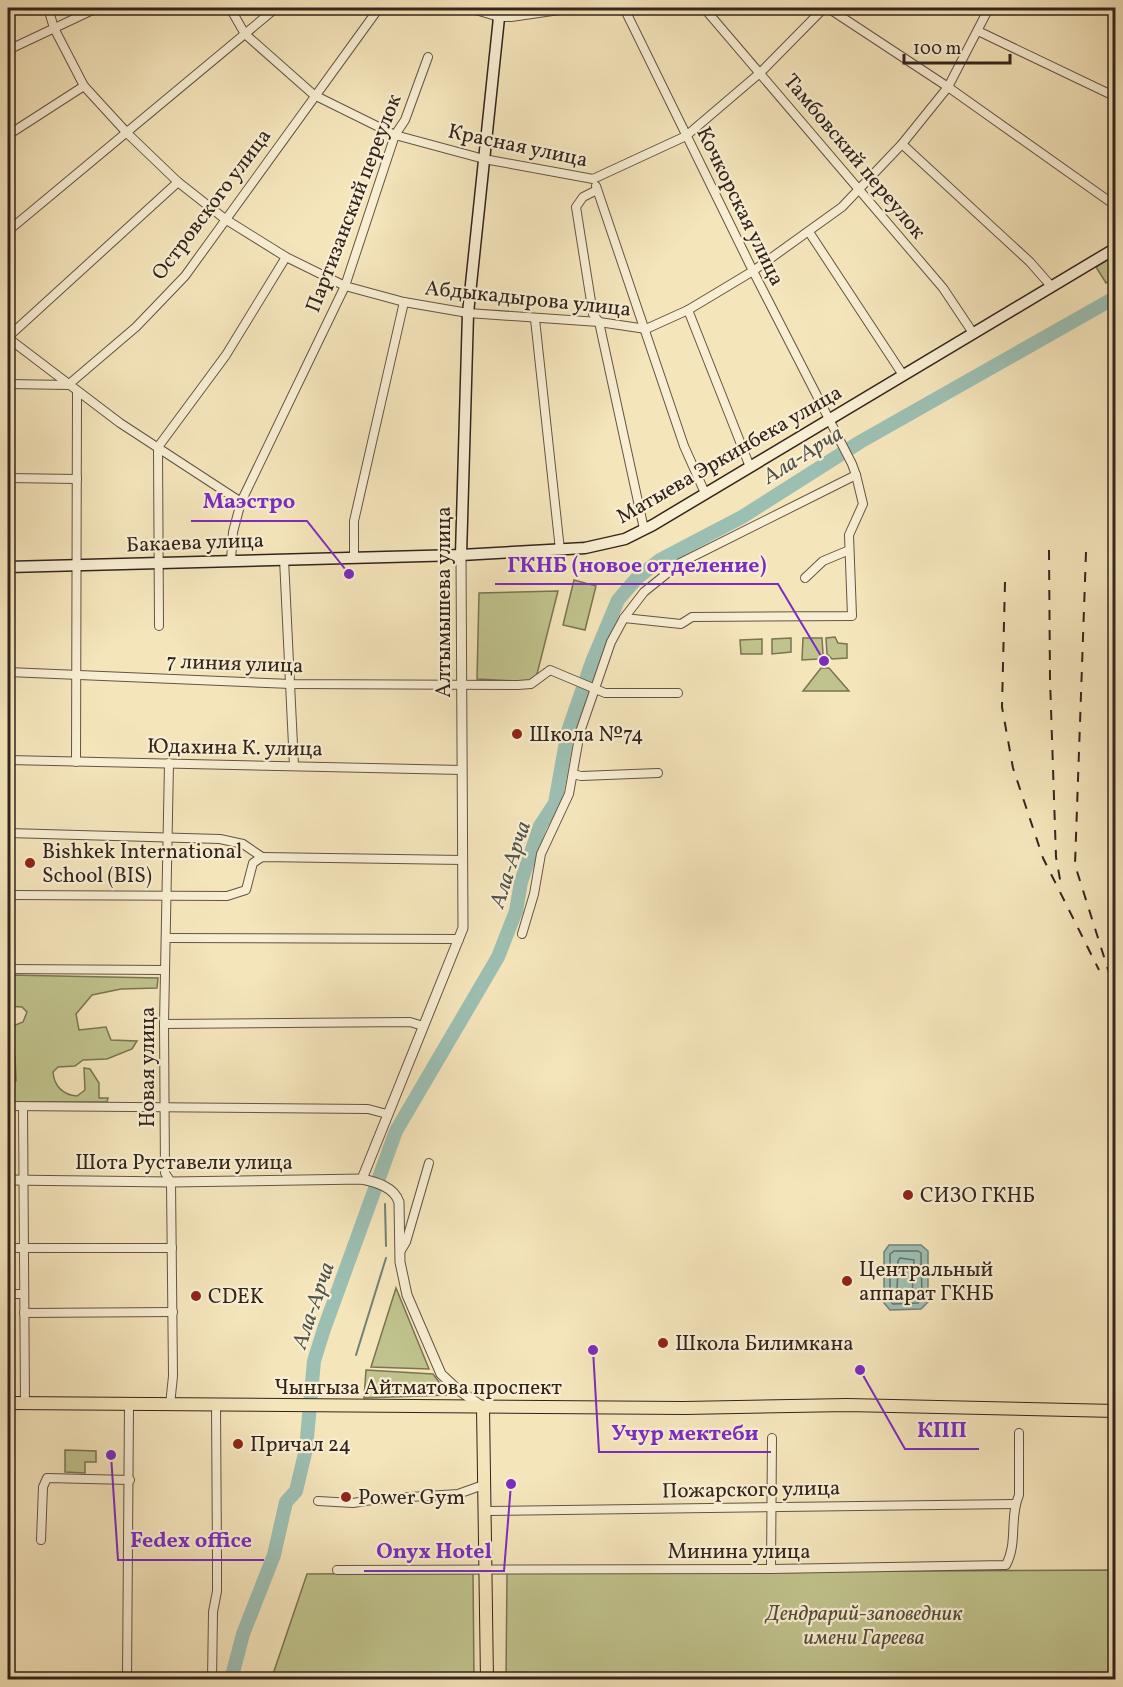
<svg xmlns="http://www.w3.org/2000/svg" width="1123" height="1687" font-family="Vollkorn,serif">
<style>
.green{fill:#c0c38d;stroke:#797454;stroke-width:1.5}
.water{fill:#9cbfb3;stroke:#728177;stroke-width:1.5}
.lines{fill:none;stroke-linecap:round;stroke-linejoin:round}
.shore{stroke:#677268;stroke-width:1.5}
.stream{stroke:#728177;stroke-width:2}
.river{stroke:#9cbfb3;stroke-width:14}
.minor-casing{stroke:#635444;stroke-width:10}
.tertiary-casing{stroke:#635444;stroke-width:11}
.secondary-casing{stroke:#32241c;stroke-width:13}
.primary-casing{stroke:#32241c;stroke-width:14}
.minor{stroke:#f8eed3;stroke-width:8}
.tertiary{stroke:#f8eed3;stroke-width:9}
.secondary{stroke:#f8eed3;stroke-width:10}
.primary{stroke:#f5e5bb;stroke-width:12}
.rail{stroke:#32241c;stroke-width:2;stroke-dasharray:10 10;stroke-linecap:butt}
.poi-dot{fill:#8f2418;stroke:#f8eed3;stroke-width:2}
.labels{text-anchor:middle;stroke-width:4.5;stroke-linejoin:round;paint-order:stroke}
.street-label{font-size:21px;fill:#32241c;stroke:#f8eed3}
.poi-label{font-size:21px;fill:#32241c;stroke:#f8eed3;text-anchor:start}
.park-label{font-size:21px;font-style:italic;fill:#564c38;stroke:#f8eed3}
.water-label{font-size:22px;font-style:italic;fill:#525249;stroke:#f8eed3}
.leader{fill:none;stroke:#7b2cbf;stroke-width:2}
.callout-dot{fill:#7b2cbf;stroke:#f8eed3;stroke-width:2}
.callout-label{font-size:22px;text-anchor:middle;font-weight:bold;fill:#7b2cbf;stroke:#f8eed3;stroke-width:4.5;stroke-linejoin:round;paint-order:stroke}
</style>
<rect width="100%" height="100%" fill="#f5e5bb"/>
<filter id="stains"><feTurbulence type="fractalNoise" baseFrequency=".00333" numOctaves="4"/><feColorMatrix values="0 0 0 0 .2 0 0 0 0 .09 0 0 0 0 .02 0 0 0 .5 -.17"/></filter>
<radialGradient id="worn" r=".72"><stop offset=".6" stop-color="#630" stop-opacity="0"/><stop offset="1" stop-color="#630" stop-opacity=".3"/></radialGradient>
<g class="green">
<polygon points="1115,255 1115,278 1106,283 1096,267"/>
<polygon points="574,580 596,586 585,630 563,625"/>
<polygon points="558,591 535,682 477,679 479,593"/>
<polygon points="835,637 838,643 847,644 847,658 832,659 827,654 826,638"/>
<polygon points="791,638 791,652 772,654 772,639"/>
<polygon points="803,638 822,638 823,654 818,659 802,660"/>
<polygon points="762,639 762,654 741,654 740,640"/>
<polygon points="821,668 829,668 849,691 803,691"/>
<path d="M 8,975 L 158,978 L 157,988 L 121,989 L 92,995 L 76,1014 L 79,1030 L 106,1027 L 111,1040 L 137,1041 L 132,1049 L 107,1059 L 83,1060 L 75,1066 L 58,1067 L 53,1072 C 54,1086 63,1095 77,1096 L 85,1090 L 84,1068 L 90,1069 L 99,1083 L 99,1098 L 108,1098 L 107,1102 L 8,1102 L 8,1082 L 16,1081 L 15,1056 L 8,1056 L 8,1028 L 23,1022 L 27,1012 L 22,1007 L 8,1006 L 8,995 L 13,991 L 12,984 L 8,984 Z"/>
<polygon points="396,1288 429,1369 371,1367"/>
<polygon points="366,1370 433,1374 449,1395 364,1398"/>
<polygon points="65,1450 96,1451 96,1462 85,1462 85,1473 65,1472"/>
<polygon points="1115,1570 1115,1679 506,1680 507,1573"/>
<polygon points="473,1573 474,1679 271,1680 307,1574"/>
</g>
<polygon class="water" points="889,1245 921,1245 928,1251 928,1302 921,1309 890,1310 884,1303 884,1252"/>
<g class="lines">
<g class="shore">
<polygon points="894,1251 918,1251 921,1253 922,1299 918,1303 893,1304 890,1301 890,1254"/>
<polygon points="900,1258 914,1260 912,1296 897,1294 898,1261"/>
</g>
<g class="stream">
<polyline points="385,1204 386,1246"/>
<polyline points="356,1355 386,1258"/>
</g>
<polyline class="river" points="231,1680 243,1634 274,1555 286,1502 296,1491 306,1449 314,1361 324,1329 396,1131 498,957 516,911 521,882 540,826 555,803 568,731 592,662 618,600 637,578 660,560 742,517 860,442 1116,297"/>
<defs>
<g id="minor">
<polyline points="48,8 54,28 84,86 128,134 178,182 225,219 286,257 345,286 404,302 468,313 599,322 646,329 688,310 753,271 842,207 902,144 948,87 989,8"/>
<polyline points="230,8 245,34 314,95 395,135 484,159 593,179 686,136 761,72 824,8"/>
<polyline points="469,8 499,17 511,17 573,8"/>
<polyline points="704,8 943,288 973,333"/>
<polyline points="828,8 948,87 1116,206"/>
<polyline points="978,31 1116,97"/>
<polyline points="8,50 97,8"/>
<polyline points="8,135 84,86"/>
<polyline points="902,144 1030,262 1051,286"/>
<polyline points="596,186 684,446 705,493"/>
<polyline points="597,190 583,197 576,207 593,314 599,322 644,529"/>
<polyline points="8,231 276,8"/>
<polyline points="809,232 903,375"/>
<polyline points="688,310 750,467"/>
<polyline points="535,319 560,550"/>
<polyline points="8,337 178,182"/>
<polyline points="8,338 120,423 241,502"/>
<polyline points="8,384 68,385 136,327 185,276 379,8"/>
<polyline points="8,478 77,479"/>
<polyline points="354,557 354,521 404,302"/>
<polyline points="284,559 294,766"/>
<polyline points="231,560 233,532 241,502 345,286 395,135 405,120 428,57"/>
<polyline points="805,578 823,561 847,551"/>
<polyline points="624,618 681,624 692,617 852,616 849,535 863,504 856,475"/>
<polyline points="159,626 158,447 226,355 286,257"/>
<polyline points="8,672 291,684 518,685 531,684 550,670 605,693 678,693"/>
<polyline points="8,760 462,770"/>
<polyline points="76,762 77,392"/>
<polyline points="169,763 164,1024 165,1173 171,1182 173,1376 170,1405"/>
<polyline points="573,774 581,776 658,773"/>
<polyline points="8,833 220,839 243,844 262,857"/>
<polyline points="8,895 227,896 246,890 253,863 262,857 463,860"/>
<polyline points="522,934 534,894 541,854 569,794 580,732 611,642 624,618 644,592 680,563 856,475 852,464 753,271 624,8"/>
<polyline points="166,938 459,939"/>
<polyline points="8,969 165,970"/>
<polyline points="164,1024 410,1022 423,1026"/>
<polyline points="8,1106 368,1109 387,1114"/>
<polyline points="23,1106 25,1404"/>
<polyline points="8,1248 172,1248"/>
<polyline points="400,1252 406,1242 429,1163"/>
<polyline points="8,1294 23,1294"/>
<polyline points="24,1313 173,1312"/>
<polyline points="318,1501 353,1503 378,1499 458,1494 486,1484"/>
<polyline points="487,1511 1015,1504"/>
<polyline points="41,1540 43,1487 47,1478 130,1480"/>
<polyline points="771,1569 772,1438"/>
<path d="M 337,1570 L 771,1569 L 1006,1565 C 1018,1543 1009,1518 1019,1495 L 1019,1433"/>
<polyline points="127,1680 129,1404"/>
<polyline points="212,1680 213,1612 217,1591 217,1558 216,1405"/>
</g>
<g id="tertiary">
<polyline points="362,1179 463,928 461,555"/>
<path d="M 8,1180 L 171,1182 L 362,1179 C 376,1182 394,1187 399,1202 L 400,1262 L 407,1295 L 441,1374 L 457,1389 L 483,1407"/>
</g>
<g id="secondary">
<polyline points="461,555 468,313 500,8"/>
<polyline points="8,567 461,555 585,548 625,539 653,525 1116,248"/>
</g>
<g id="primary">
<polyline points="8,1403 684,1408 847,1405 1116,1411"/>
<polyline points="483,1407 487,1680"/>
</g>
</defs>
<use href="#minor" class="minor-casing"/>
<use href="#tertiary" class="tertiary-casing"/>
<use href="#secondary" class="secondary-casing"/>
<use href="#primary" class="primary-casing"/>
<use href="#minor" class="minor"/>
<use href="#tertiary" class="tertiary"/>
<use href="#secondary" class="secondary"/>
<use href="#primary" class="primary"/>
<g class="rail">
<polyline points="1049,550 1050,679 1056,857 1061,885"/>
<polyline points="1086,552 1075,865 1116,995"/>
<polyline points="1005,582 1002,707 1013,768 1043,858 1099,970"/>
</g>
</g>
<g class="poi-dot">
<circle cx="517" cy="734" r="6"/>
<circle cx="30" cy="863" r="6"/>
<circle cx="908" cy="1195" r="6"/>
<circle cx="847" cy="1281" r="6"/>
<circle cx="196" cy="1296" r="6"/>
<circle cx="663" cy="1343" r="6"/>
<circle cx="238" cy="1444" r="6"/>
<circle cx="346" cy="1497" r="6"/>
</g>
<g class="labels">
<g class="street-label">
<text transform="translate(518 145) rotate(12)" y="7">Красная улица</text>
<text transform="translate(855 156) rotate(50)" y="7">Тамбовский переулок</text>
<text transform="translate(353 203) rotate(-69)" y="7">Партизанский переулок</text>
<text transform="translate(211 204) rotate(-53)" y="7">Островского улица</text>
<text transform="translate(741 206) rotate(64)" y="7">Кочкорская улица</text>
<text transform="translate(528 298) rotate(6)" y="7">Абдыкадырова улица</text>
<text transform="translate(729 454) rotate(-30)" y="7">Матыева Эркинбека улица</text>
<text transform="translate(195 542) rotate(-2)" y="7">Бакаева улица</text>
<text transform="translate(443 602) rotate(-90)" y="7">Алтымышева улица</text>
<text transform="translate(235 663) rotate(2)" y="7">7 линия улица</text>
<text transform="translate(235 747) rotate(1)" y="7">Юдахина К. улица</text>
<text transform="translate(147 1067) rotate(-90)" y="7">Новая улица</text>
<text x="184" y="1169">Шота Руставели улица</text>
<text x="418" y="1394">Чынгыза Айтматова проспект</text>
<text transform="translate(751 1489) rotate(-1)" y="7">Пожарского улица</text>
<text x="739" y="1558">Минина улица</text>
</g>
<g class="poi-label">
<text x="529" y="741">Школа №74</text>
<text x="42" y="858">Bishkek International<tspan x="42" dy="24">School (BIS)</tspan></text>
<text x="920" y="1202">СИЗО ГКНБ</text>
<text x="859" y="1276">Центральный<tspan x="859" dy="24">аппарат ГКНБ</tspan></text>
<text x="208" y="1303">CDEK</text>
<text x="675" y="1350">Школа Билимкана</text>
<text x="250" y="1451">Причал 24</text>
<text x="358" y="1504">Power Gym</text>
</g>
<g class="park-label">
<text x="864" y="1620">Дендрарий-заповедник<tspan x="864" dy="24">имени Гареева</tspan></text>
</g>
<g class="water-label">
<text transform="translate(802 454) rotate(-32)" y="8">Ала-Арча</text>
<text transform="translate(509 864) rotate(-72)" y="8">Ала-Арча</text>
<text transform="translate(312 1305) rotate(-71)" y="8">Ала-Арча</text>
</g>
</g>
<path class="leader" d="M349 574L307 521H191M824 661L778 584H495M860 1370L905 1449H979M593 1350L599 1452H771M111 1455L118 1560H264M511 1484L504 1571H364"/>
<g class="callout-dot">
<circle cx="349" cy="574" r="6"/>
<circle cx="824" cy="661" r="6"/>
<circle cx="860" cy="1370" r="6"/>
<circle cx="593" cy="1350" r="6"/>
<circle cx="111" cy="1455" r="6"/>
<circle cx="511" cy="1484" r="6"/>
</g>
<g class="callout-label">
<text x="249" y="508">Маэстро</text>
<text x="637" y="572">ГКНБ (новое отделение)</text>
<text x="942" y="1437">КПП</text>
<text x="685" y="1440">Учур мектеби</text>
<text x="191" y="1547">Fedex office</text>
<text x="434" y="1558">Onyx Hotel</text>
</g>
<rect width="1123" height="1687" fill="none" stroke="#f5e5bb" stroke-width="30"/>
<rect x="9" y="9" width="1105" height="1669" fill="none" stroke="#32241c" stroke-width="3"/>
<rect x="15" y="15" width="1093" height="1657" fill="none" stroke="#32241c" stroke-width="1.5"/>
<path d="M904 54v9h106v-9" fill="none" stroke="#32241c" stroke-width="3"/>
<text x="913" y="54" font-size="18" fill="#32241c" stroke="#f8eed3" stroke-width="4.5" paint-order="stroke">100 m</text>
<rect width="100%" height="100%" filter="url(#stains)"/>
<rect width="100%" height="100%" fill="url(#worn)"/>
</svg>
